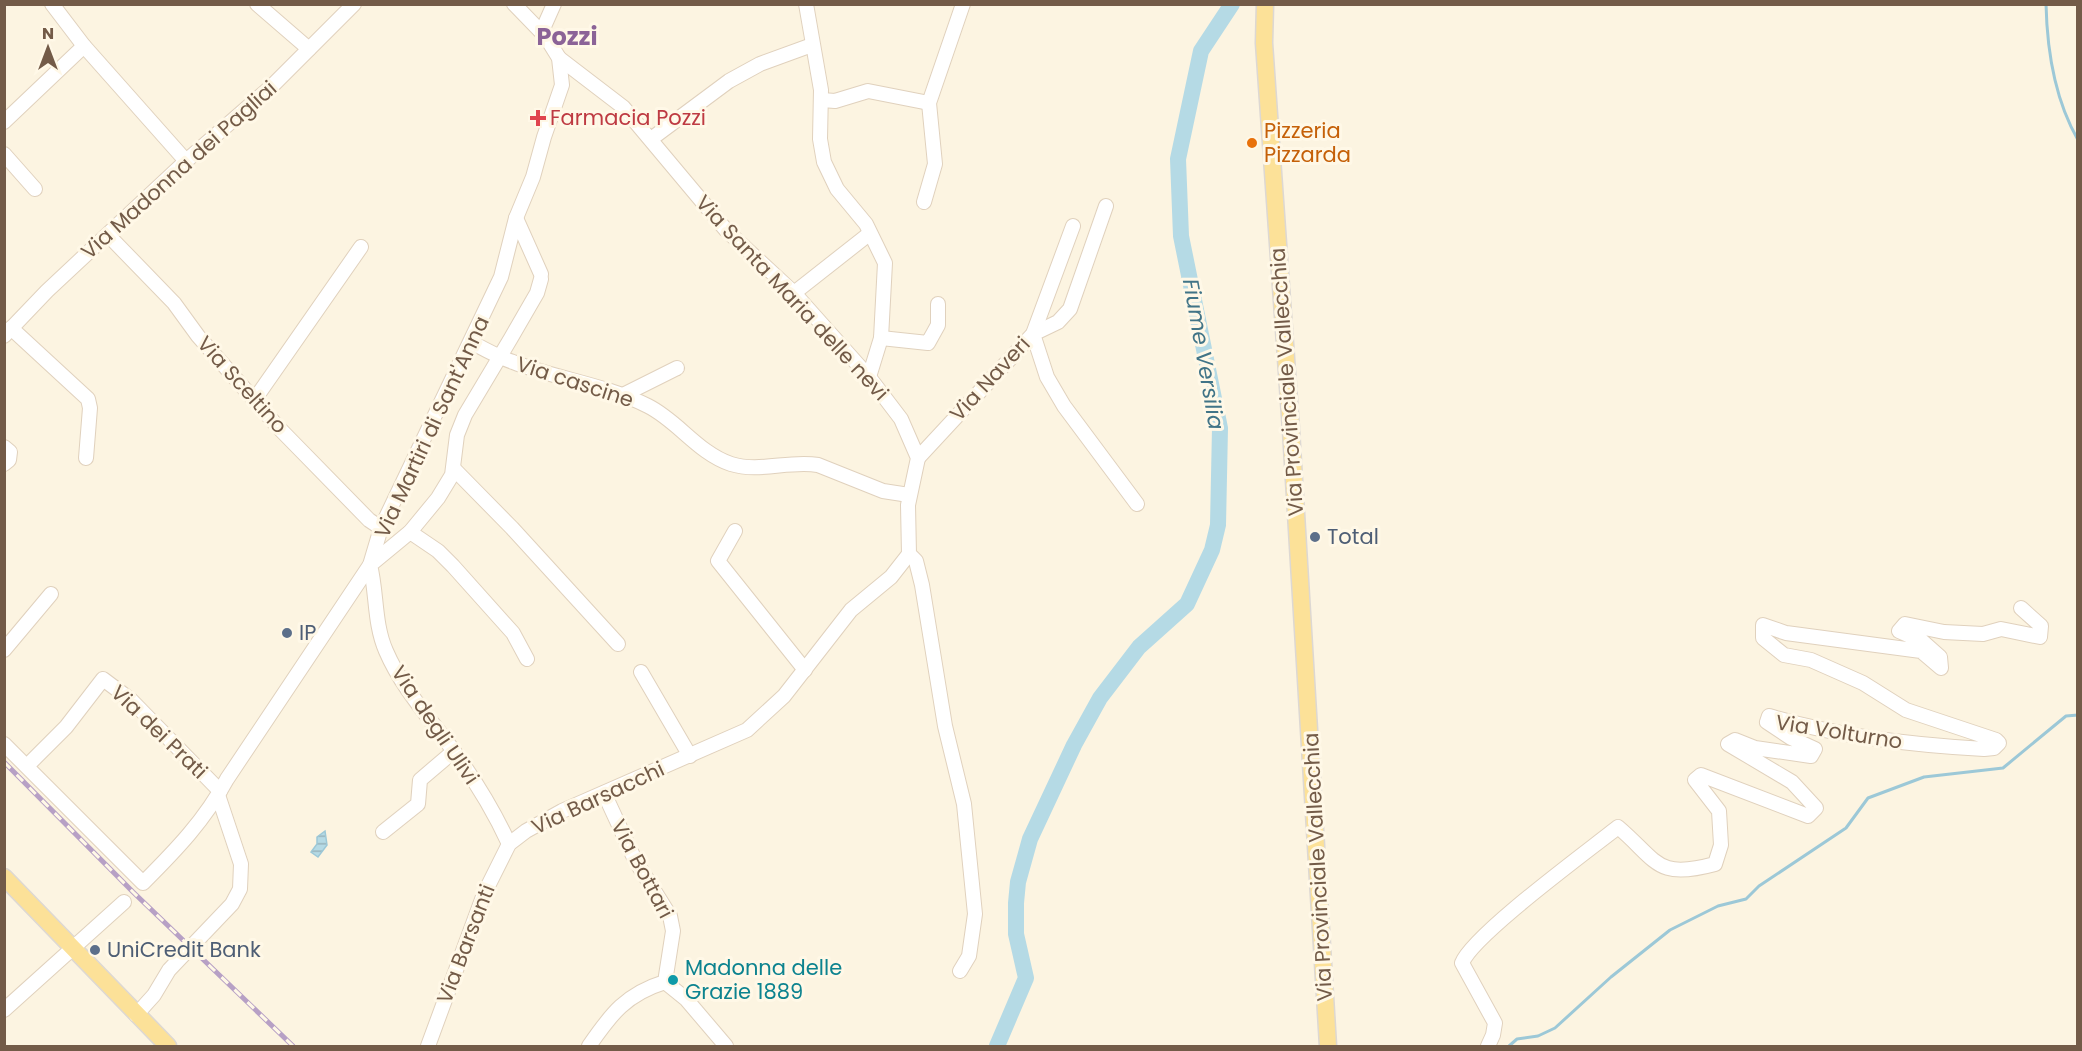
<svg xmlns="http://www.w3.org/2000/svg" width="2082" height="1051" font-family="Poppins,sans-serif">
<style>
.water{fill:url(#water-rules);stroke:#9cc8d7;stroke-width:1.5}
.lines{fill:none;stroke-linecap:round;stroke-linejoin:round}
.stream{stroke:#9cc8d7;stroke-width:3}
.river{stroke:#b5dae5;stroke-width:16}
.minor-casing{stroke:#e0d1bd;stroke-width:16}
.major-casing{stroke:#ddd8d3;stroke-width:19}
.minor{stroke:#fff;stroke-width:14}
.major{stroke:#fce198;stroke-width:16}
.rail-casing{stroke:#b7a0c5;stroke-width:5}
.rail{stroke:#fff8e7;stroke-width:3;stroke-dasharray:9;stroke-linecap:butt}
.health-dot{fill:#e0444e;stroke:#fff8e7;stroke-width:2}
.food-dot{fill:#e8710a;stroke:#fff8e7;stroke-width:2}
.service-dot{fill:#5c6f8a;stroke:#fff8e7;stroke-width:2}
.culture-dot{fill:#0f9aa8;stroke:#fff8e7;stroke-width:2}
.labels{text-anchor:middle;stroke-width:6;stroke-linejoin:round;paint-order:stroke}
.health-label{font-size:21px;fill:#be3a42;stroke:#fff8e7;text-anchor:start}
.food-label{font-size:21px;fill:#c56008;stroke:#fff8e7;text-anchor:start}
.street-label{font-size:21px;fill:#735b48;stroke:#fff8e7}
.service-label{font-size:21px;fill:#4e5e75;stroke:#fff8e7;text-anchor:start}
.culture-label{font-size:21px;fill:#0d838f;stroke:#fff8e7;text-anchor:start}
.water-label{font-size:22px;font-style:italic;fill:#417487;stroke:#fff8e7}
.quarter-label{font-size:24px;font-weight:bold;fill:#8b6397;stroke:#fff8e7}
</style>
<defs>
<pattern id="water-rules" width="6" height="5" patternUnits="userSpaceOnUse" patternTransform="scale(1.5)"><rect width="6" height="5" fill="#b5dae5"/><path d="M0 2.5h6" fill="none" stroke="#98b4bc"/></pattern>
</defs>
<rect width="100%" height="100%" fill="#fcf4e1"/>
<polygon class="water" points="325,831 327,845 318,857 311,852 317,844 317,837"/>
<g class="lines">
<g class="stream">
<path d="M 2046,4 C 2047,50 2055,100 2078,140"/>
<polyline points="1509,1046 1517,1039 1538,1036 1555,1028 1611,977 1670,930 1718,906 1746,899 1759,886 1846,828 1868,798 1924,777 2003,768 2066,716 2078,715"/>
</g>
<polyline class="river" points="997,1046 1026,978 1016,934 1016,903 1018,882 1030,839 1074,745 1100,698 1139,647 1187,604 1212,550 1218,525 1220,428 1181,236 1178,159 1201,51 1232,4"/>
<defs>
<g id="minor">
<polyline points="52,4 84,46 186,161"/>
<polyline points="257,4 309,49"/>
<polyline points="806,4 821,90 820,139 824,162 837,189 866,224 885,263 881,338 869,377"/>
<polyline points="542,31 554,4"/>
<polyline points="559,58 623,107 726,230 794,293 869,377 901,419 918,458 908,505 909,554 916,561 922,585 945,726 964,804 975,914 969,956 960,971"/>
<polyline points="822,100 835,101 868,91 929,103"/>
<polyline points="4,122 84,46"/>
<polyline points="651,139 729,81 760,64 812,45"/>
<polyline points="4,154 35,189"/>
<polyline points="924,202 935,164 929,103 963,4"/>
<polyline points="1106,206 1070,309 1058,322 1033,334 1047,377 1064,406 1137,504"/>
<polyline points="516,218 541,274"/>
<polyline points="109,236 174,303 198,336 278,427 369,520 381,528"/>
<polyline points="794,293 869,234"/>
<polyline points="11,328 88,399 90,408 86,458"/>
<polyline points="4,336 47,291 186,161 272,86 354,4"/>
<polyline points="881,338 928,343 938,325 938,304"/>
<path d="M 471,342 C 484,349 498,357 513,362 C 557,379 606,385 648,406 C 678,421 698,453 731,464 C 760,473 789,460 818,465 L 883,491 L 909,495"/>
<polyline points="623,395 677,368"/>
<polyline points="255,399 361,247"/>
<polyline points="4,447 10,452 9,460 4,464"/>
<polyline points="918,458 1033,334 1073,226"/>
<polyline points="454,469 512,528 618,644"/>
<polyline points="735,531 718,561 805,670"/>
<polyline points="410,532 438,551 453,566 513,633 527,659"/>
<polyline points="4,650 51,594"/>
<polyline points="641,672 690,756"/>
<path d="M 4,744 L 143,883 C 176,850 205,820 227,779 L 370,565 L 381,528 L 501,277 L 516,218 L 533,177 L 544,137 L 562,85 L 559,58 L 546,37 L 514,4"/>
<polyline points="27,766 66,727 103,679 131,700 220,791"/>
<polyline points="383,832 418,804 420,780 454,751"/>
<path d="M 509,844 C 493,809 473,777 450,746 C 427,715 401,686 386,651 C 374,624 377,593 370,565 L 410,532 L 438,498 L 452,475 L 457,435 L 465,415 L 511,338 L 537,293 L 541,279"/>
<polyline points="665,982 686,999 726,1046"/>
<polyline points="4,1010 124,902"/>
<polyline points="136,1015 154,995 169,970 232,904 240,889 241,864 219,798"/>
<polyline points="428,1046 484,894 509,844 526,831 562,811 747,730 784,696 851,610 891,577 909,554"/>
<path d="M 589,1046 C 611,1014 626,994 665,982 L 673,931 L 670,916 L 635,860 L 604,793"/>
<path d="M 1488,1046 L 1493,1035 L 1495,1023 L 1462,963 C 1473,935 1588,851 1618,827 C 1658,861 1656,880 1715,864 L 1721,845 L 1719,811 L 1695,780 L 1701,775 L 1808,816 L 1816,808 L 1792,782 L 1728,744 L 1735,740 L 1755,748 L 1811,756 L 1815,749 L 1791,738 L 1767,722 L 1769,716 C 1838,737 1912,745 1984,749 L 1994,748 L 1999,743 L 1996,740 L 1906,710 L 1863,683 L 1811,660 L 1784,655 L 1763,638 L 1763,625 L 1786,633 L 1921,651 L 1941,668 L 1940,657 L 1922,641 L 1899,631 L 1905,624 L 1944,632 L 1983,634 L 2001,629 L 2040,637 L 2041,626 L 2021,608"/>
</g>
<g id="major">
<polyline points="1265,4 1264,43 1291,430 1328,1046"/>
<polyline points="4,877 168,1046"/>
</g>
</defs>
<use href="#minor" class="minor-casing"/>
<use href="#major" class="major-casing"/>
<use href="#minor" class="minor"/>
<use href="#major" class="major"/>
<defs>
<polyline id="rail" points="4,762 133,892 293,1046"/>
</defs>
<use href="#rail" class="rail-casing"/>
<use href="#rail" class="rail"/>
</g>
<path class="health-dot" d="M535 109h6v6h6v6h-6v6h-6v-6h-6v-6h6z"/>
<circle class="food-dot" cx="1252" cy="143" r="6"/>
<g class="service-dot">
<circle cx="1315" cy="537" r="6"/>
<circle cx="287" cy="633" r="6"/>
<circle cx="95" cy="950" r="6"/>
</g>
<circle class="culture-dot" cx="673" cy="980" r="6"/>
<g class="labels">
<g class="health-label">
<text x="550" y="125">Farmacia Pozzi</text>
</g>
<g class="food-label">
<text x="1264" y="138">Pizzeria<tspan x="1264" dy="24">Pizzarda</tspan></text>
</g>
<g class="street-label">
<text transform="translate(179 170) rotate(-42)" y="7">Via Madonna dei Pagliai</text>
<text transform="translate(792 298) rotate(47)" y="7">Via Santa Maria delle nevi</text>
<text transform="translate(990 379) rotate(-47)" y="7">Via Naveri</text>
<text transform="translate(575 382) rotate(18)" y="7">Via cascine</text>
<text transform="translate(1287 382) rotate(-94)" y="7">Via Provinciale Vallecchia</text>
<text transform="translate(242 385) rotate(48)" y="7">Via Sceltino</text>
<text transform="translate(432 427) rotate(-65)" y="7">Via Martiri di Sant'Anna</text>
<text transform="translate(435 725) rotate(56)" y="7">Via degli Ulivi</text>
<text transform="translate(159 732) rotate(44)" y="7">Via dei Prati</text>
<text transform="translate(1839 732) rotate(9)" y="7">Via Volturno</text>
<text transform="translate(598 798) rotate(-25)" y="7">Via Barsacchi</text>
<text transform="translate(1318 867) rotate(-93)" y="7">Via Provinciale Vallecchia</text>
<text transform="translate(642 869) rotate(62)" y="7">Via Bottari</text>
<text transform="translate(466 944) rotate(-69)" y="7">Via Barsanti</text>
</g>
<g class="service-label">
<text x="1327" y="544">Total</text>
<text x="299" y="640">IP</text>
<text x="107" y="957">UniCredit Bank</text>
</g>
<g class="culture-label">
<text x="685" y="975">Madonna delle<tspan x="685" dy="24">Grazie 1889</tspan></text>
</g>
<g class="water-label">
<text transform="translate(1204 354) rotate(80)" y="8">Fiume Versilia</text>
</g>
<g class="quarter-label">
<text x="567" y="45">Pozzi</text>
</g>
</g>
<rect width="2082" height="1051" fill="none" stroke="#735b48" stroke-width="12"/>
<g transform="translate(48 48)" stroke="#fff8e7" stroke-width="4.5" paint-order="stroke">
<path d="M0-4.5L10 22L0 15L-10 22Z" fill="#735b48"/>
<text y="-9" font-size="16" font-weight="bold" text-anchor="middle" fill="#735b48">N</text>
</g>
</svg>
